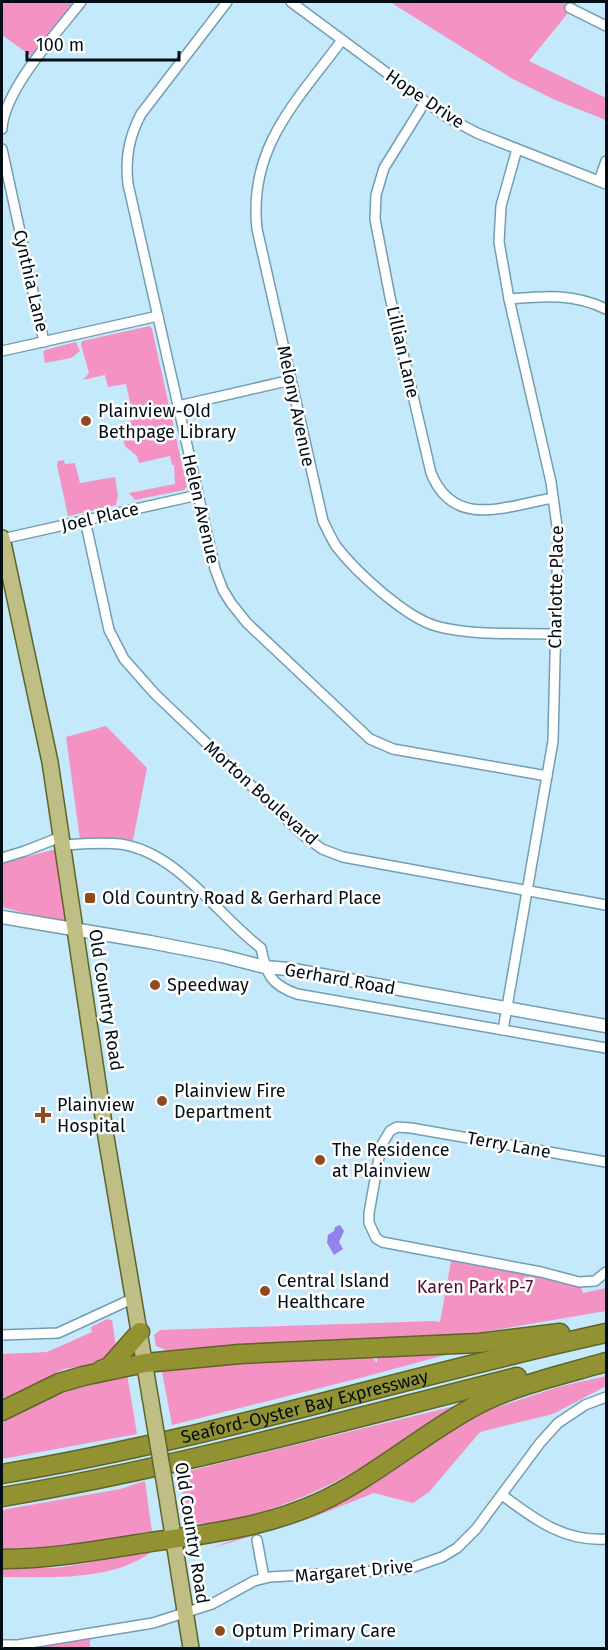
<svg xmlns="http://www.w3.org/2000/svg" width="608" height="1650" font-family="'Fira Sans',sans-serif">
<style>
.green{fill:#f492c3}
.water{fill:#9382ea}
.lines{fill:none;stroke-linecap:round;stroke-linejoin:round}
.minor-casing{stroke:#729eb3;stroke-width:12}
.tertiary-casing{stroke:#729eb3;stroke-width:15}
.primary-casing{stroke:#5f6428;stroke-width:18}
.motorway-casing{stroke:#5f6428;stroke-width:21}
.minor{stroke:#fff;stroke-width:9}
.tertiary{stroke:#fff;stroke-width:12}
.primary{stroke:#bebe85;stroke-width:15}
.motorway{stroke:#929233;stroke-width:18}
.primary-bridge-casing{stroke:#5f6428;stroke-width:18;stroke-linecap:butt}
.primary-bridge{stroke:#bebe85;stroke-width:15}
.poi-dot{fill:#8f4a20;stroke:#fff;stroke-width:2}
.labels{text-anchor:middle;stroke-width:5;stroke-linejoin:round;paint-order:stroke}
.street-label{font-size:18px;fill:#010e15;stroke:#fff}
.poi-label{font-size:18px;fill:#010e15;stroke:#fff;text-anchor:start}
.park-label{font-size:18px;fill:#520e37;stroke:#fff}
</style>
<rect width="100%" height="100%" fill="#c4e9fb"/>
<g class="green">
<polygon points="2,2 77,2 34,58 2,35"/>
<polygon points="390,2 577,2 529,61 606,98 606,120 555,100 511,78"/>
<polygon points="150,326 152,329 187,487 184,490 135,500 129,493 175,484 174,465 172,465 170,456 139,463 137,456 125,446 119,424 134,420 126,384 108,387 105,375 83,380 89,373 81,344 82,341"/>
<polygon points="76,342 80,351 71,358 45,363 43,352 45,350"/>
<polygon points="64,460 65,464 75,463 80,483 115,477 118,496 116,505 68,516 57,465 58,461"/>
<polygon points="106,726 147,768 133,840 80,839 66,737"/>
<polygon points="60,848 71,925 2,907 2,863"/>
<polygon points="452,1256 579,1282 583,1293 606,1288 606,1311 454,1337 168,1351 156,1346 154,1335 160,1330 434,1321 440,1322"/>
<polygon points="107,1319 112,1320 116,1347 105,1362 64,1369 2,1400 2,1354 47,1352 92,1332 91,1327"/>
<polygon points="450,1351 449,1354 364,1377 172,1425 162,1372 164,1369 190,1365 368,1356 372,1357 377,1363 377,1353"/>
<polygon points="127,1374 137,1434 2,1459 2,1415 42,1394"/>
<polygon points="606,1376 606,1386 553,1414 480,1432 429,1492 413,1503 374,1493 311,1518 209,1549 311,1511 474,1415 558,1387"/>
<path d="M 459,1405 C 392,1450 325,1497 245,1516 C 223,1521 211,1526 187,1522 L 180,1473 Z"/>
<polygon points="145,1481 152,1532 70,1546 2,1552 2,1510 120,1489"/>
<path d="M 154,1550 C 114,1582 50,1577 2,1577 L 2,1564 C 21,1566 43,1570 62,1567 C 93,1563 123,1554 154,1550 Z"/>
<polygon points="90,1639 90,1648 33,1648"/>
</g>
<polygon class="water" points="340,1225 344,1231 339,1242 343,1249 334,1255 327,1243 328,1235 334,1231 335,1227"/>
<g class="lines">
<defs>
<g id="minor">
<path d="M 227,2 L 141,114 C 129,137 125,158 128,184 L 215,569 L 223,590 L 231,603 L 247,623 L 370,739 L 393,749 L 547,776"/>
<polyline points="291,2 445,116 477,133 606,184"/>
<polyline points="570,8 606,26"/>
<path d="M 342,40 C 297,101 248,147 257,229 L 323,521 C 327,529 331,538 336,546 C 356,572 405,617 436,626 C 470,636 520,633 556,634"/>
<path d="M 425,102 L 384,168 L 376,195 L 375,219 L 390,297 L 431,473 C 454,530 506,506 553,498"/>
<path d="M 2,129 C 4,90 56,34 81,2"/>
<polyline points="2,149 44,342"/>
<polyline points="599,181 606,161"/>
<path d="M 509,299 C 545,296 573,293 606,309"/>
<polyline points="2,351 158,316"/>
<polyline points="178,406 291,380"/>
<polyline points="85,520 109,630 124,659 155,694 303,835 322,849 343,857 606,905"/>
<polyline points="2,539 198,495"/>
<path d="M 64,845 C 83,844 101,842 120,844 C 178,852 217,915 261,948 C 266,974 271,985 297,994 L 606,1048"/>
<polyline points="2,858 25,851 63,836"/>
<polyline points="503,1030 553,741 558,534 551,482 509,299 499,242 501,206 517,149"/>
<polyline points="606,1162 411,1128 397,1127 390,1131 381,1146 369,1213 369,1223 376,1238 382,1242 541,1272 579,1282 595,1281 606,1272"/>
<polyline points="2,1335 58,1333 134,1298"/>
<path d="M 502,1495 C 534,1519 564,1542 606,1539"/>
<polyline points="257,1540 264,1578"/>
<polyline points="2,1645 18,1645 153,1623 212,1604 254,1581 270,1577 408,1569 442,1557 457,1548 476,1529 540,1443 558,1423 585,1405 606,1397"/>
</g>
<polyline id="tertiary" points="2,917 150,942 222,956 265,967 288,969 606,1026"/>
<g id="primary">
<polyline points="2,538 50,762 106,1137 150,1396"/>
<polyline points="167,1498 191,1648"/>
</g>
<g id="motorway">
<polyline points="101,1370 109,1367 140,1332"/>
<polyline points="2,1411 59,1383 83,1376 145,1363 240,1354 479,1343 560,1333"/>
<path id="s1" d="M 2,1474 C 206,1440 404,1377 606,1333"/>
<path d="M 2,1497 C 175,1468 346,1420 517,1377"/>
<path d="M 2,1559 C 52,1559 101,1550 151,1542 C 208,1534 265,1527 318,1503 C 373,1478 420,1436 473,1407 C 514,1385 562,1375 606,1362"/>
</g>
</defs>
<use href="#minor" class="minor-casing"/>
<use href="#tertiary" class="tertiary-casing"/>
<use href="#primary" class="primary-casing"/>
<use href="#motorway" class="motorway-casing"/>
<use href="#minor" class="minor"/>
<use href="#tertiary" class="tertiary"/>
<use href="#primary" class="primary"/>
<use href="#motorway" class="motorway"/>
<defs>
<polyline id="primary-bridge" points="150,1396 167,1498"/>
</defs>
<use href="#primary-bridge" class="primary-bridge-casing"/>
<use href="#primary-bridge" class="primary-bridge"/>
</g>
<g class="poi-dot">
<circle cx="86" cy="421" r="6"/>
<rect x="84" y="892" width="12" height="12" rx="3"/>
<circle cx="155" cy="985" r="6"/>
<circle cx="162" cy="1101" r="6"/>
<path d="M40 1106h6v6h6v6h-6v6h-6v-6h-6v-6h6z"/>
<circle cx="320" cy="1160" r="6"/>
<circle cx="265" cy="1291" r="6"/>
<circle cx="220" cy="1631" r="6"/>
</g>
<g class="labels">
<g class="street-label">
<text transform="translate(425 99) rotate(34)" y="6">Hope Drive</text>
<text transform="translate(31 281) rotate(77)" y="6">Cynthia Lane</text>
<text transform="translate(403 352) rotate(77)" y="6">Lillian Lane</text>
<text transform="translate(296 406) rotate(78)" y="6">Melony Avenue</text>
<text transform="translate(201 509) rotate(77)" y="6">Helen Avenue</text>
<text transform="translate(100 517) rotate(-13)" y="6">Joel Place</text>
<text transform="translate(556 587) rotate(-89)" y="6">Charlotte Place</text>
<text transform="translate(261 793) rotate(42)" y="6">Morton Boulevard</text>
<text transform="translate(340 979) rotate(10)" y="6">Gerhard Road</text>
<text transform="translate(106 1000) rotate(81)" y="6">Old Country Road</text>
<text transform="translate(509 1145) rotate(10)" y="6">Terry Lane</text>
<text dy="6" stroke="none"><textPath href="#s1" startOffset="310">Seaford-Oyster Bay Expressway</textPath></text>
<text transform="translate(192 1533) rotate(81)" y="6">Old Country Road</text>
<text transform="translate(354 1571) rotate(-5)" y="6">Margaret Drive</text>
</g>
<g class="poi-label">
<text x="98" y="417">Plainview-Old<tspan x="98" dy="21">Bethpage Library</tspan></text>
<text x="102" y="904">Old Country Road &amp; Gerhard Place</text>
<text x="167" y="991">Speedway</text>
<text x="174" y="1097">Plainview Fire<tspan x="174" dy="21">Department</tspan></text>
<text x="57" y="1111">Plainview<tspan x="57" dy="21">Hospital</tspan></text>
<text x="332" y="1156">The Residence<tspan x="332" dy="21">at Plainview</tspan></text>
<text x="277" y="1287">Central Island<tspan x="277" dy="21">Healthcare</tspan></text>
<text x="232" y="1637">Optum Primary Care</text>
</g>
<g class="park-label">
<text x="475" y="1293">Karen Park P-7</text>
</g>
</g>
<rect width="608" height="1650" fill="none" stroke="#010e15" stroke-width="6"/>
<path d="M27 51v9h152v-9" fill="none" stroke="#010e15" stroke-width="3"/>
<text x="36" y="51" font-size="18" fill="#010e15" stroke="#ffffff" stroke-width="4.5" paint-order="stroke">100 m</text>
</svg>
